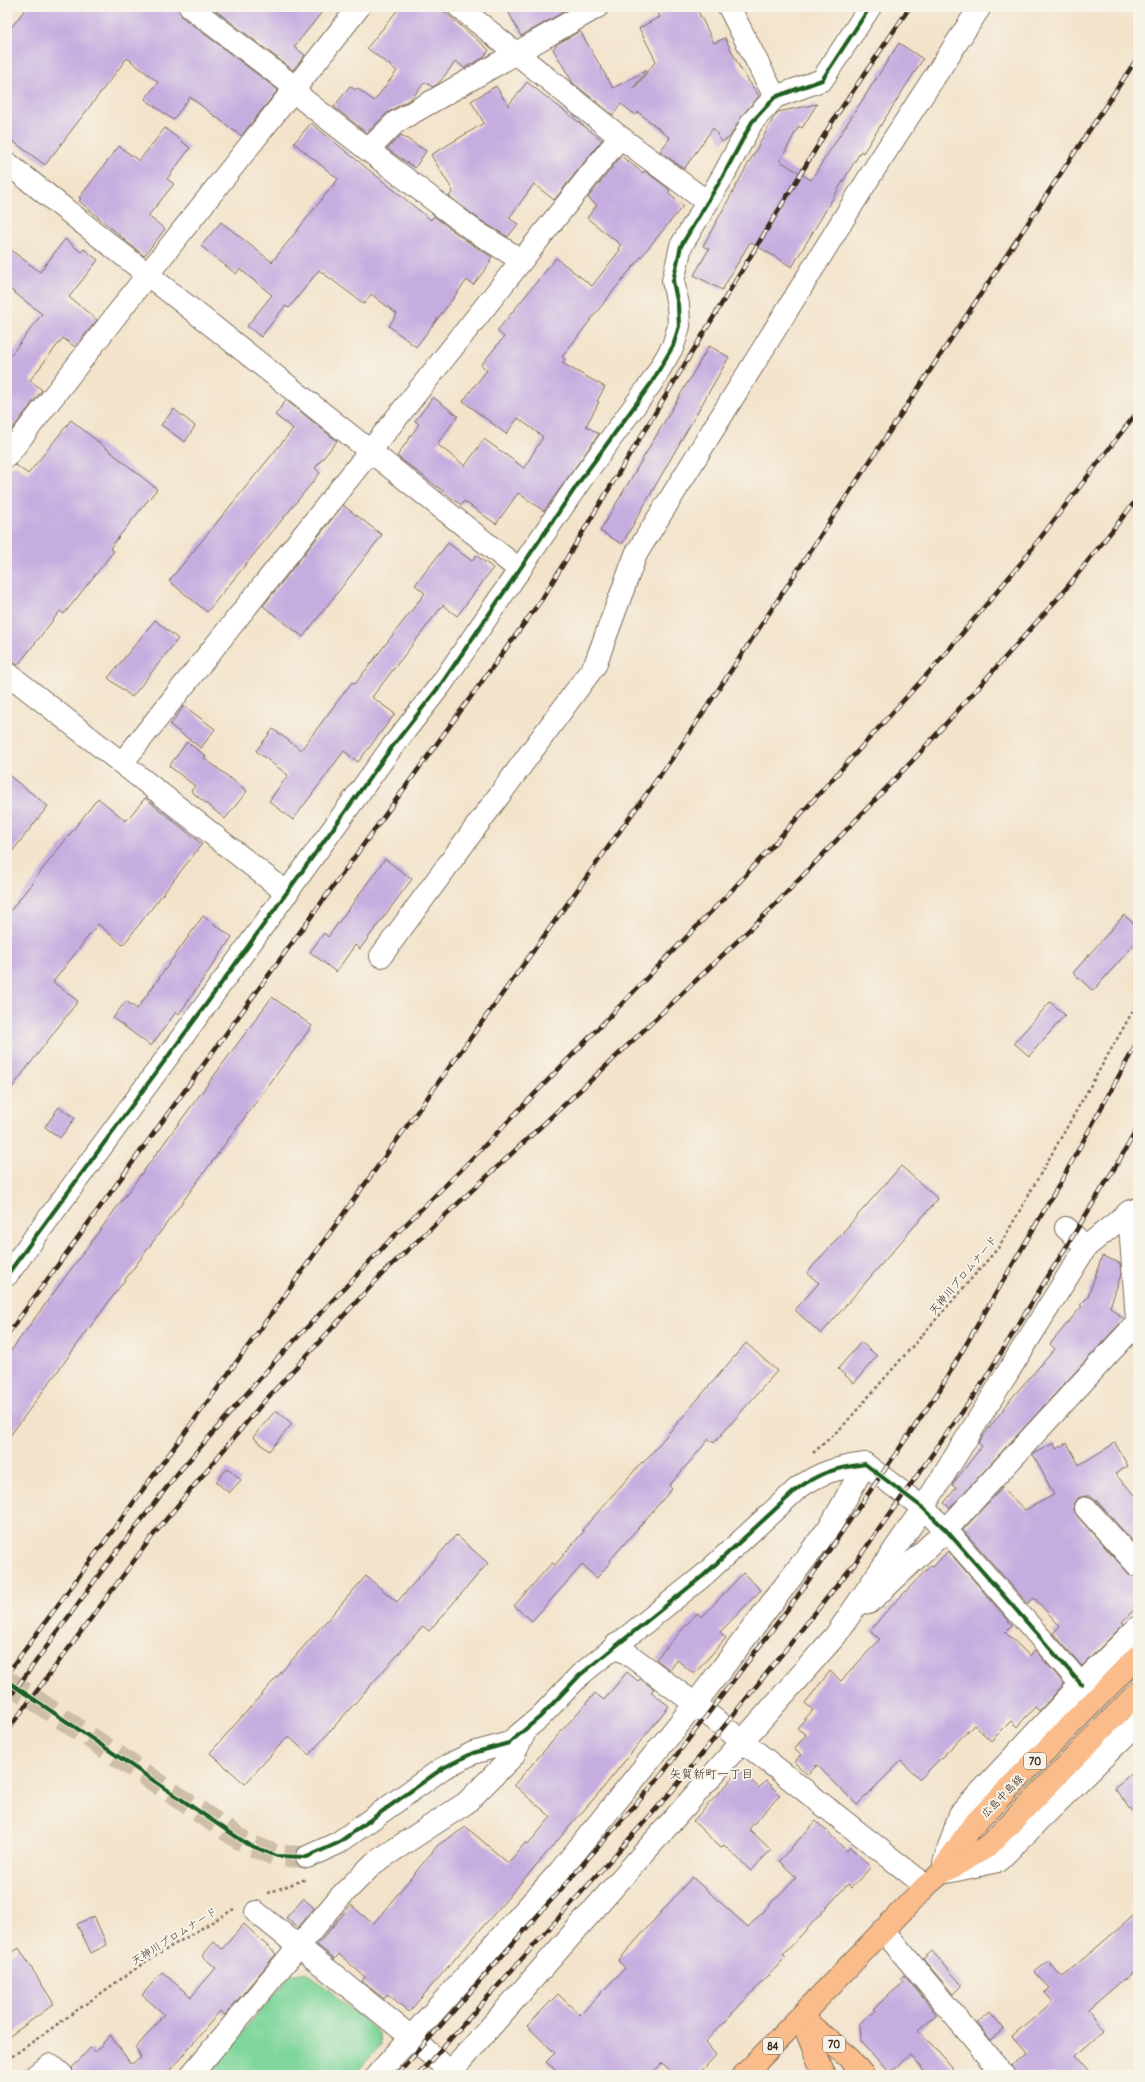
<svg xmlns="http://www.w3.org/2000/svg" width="1145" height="2082" font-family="Pangolin,'Klee One',sans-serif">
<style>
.green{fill:#7ed69b;stroke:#5c805c}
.building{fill:#c5ade0}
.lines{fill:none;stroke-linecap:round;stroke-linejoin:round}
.minor-tunnel{stroke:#cebea8;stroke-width:22;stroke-dasharray:22 11;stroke-linecap:butt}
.minor-casing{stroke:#7b6b5b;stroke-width:24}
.major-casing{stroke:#7b6b5b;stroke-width:24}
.path{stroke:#7b6b5b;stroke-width:2.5;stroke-dasharray:3 3;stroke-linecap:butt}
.minor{stroke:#fff;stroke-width:22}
.major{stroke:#f9bc8a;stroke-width:22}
.rail-casing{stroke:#3b2a1e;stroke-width:4.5}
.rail{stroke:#f7f3e8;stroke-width:3;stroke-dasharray:9;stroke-linecap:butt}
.cycleway-casing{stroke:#f7f3e8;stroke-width:6}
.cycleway{stroke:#1b5e20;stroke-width:4}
.labels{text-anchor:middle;stroke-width:4;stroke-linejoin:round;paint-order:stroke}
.shield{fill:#f7f3e8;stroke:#73665b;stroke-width:1}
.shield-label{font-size:10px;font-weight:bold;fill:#3b2a1e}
.street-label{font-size:11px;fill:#3b2a1e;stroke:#f7f3e8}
.neighbourhood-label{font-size:12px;fill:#3b2a1e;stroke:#f7f3e8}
</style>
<rect width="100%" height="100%" fill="#f7f3e8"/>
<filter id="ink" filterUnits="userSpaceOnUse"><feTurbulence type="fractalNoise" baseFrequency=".025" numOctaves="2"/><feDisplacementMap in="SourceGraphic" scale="8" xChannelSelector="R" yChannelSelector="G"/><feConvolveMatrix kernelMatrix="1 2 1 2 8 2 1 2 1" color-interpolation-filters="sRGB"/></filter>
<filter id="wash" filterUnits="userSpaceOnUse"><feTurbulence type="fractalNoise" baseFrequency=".012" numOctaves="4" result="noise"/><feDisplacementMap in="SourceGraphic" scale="16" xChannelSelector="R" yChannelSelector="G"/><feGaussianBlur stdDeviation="0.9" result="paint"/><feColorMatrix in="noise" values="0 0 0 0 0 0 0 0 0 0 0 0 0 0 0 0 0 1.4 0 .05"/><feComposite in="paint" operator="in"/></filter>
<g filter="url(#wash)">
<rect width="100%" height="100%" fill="#f3e3cb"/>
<polygon class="green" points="307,1972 379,2033 380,2046 354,2075 205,2075 291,1975"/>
<g id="blocks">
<g class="building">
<polygon points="27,7 178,7 182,17 278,90 241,136 190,97 173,120 145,99 158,82 127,58 45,165 7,137 7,33"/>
<polygon points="211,7 326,7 294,47 305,55 293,70"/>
<polygon points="400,7 439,7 489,50 483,58 464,68 456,61 438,84 432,87 425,82 412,98 387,113 367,133 334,107 350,86 355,90 357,88 374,101 397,71 367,48"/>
<polygon points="506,7 572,7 521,36"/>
<polygon points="655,7 696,7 714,43 725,38 740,68 759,96 743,114 730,137 722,142 713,128 684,169 660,151 670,138 638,112 636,115 621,104 613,115 573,83 553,49 557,44 580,31 613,88 647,70 634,87 635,88 656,61 639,28 660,17"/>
<polygon points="899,43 923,59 863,153 861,151 792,267 750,242 722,290 694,275 709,249 703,246 774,117 778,112 817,104 802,128 799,126 780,161 811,180"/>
<polygon points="527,82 602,140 554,200 534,184 509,218 518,224 508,237 480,220 449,196 453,191 431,155 484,123 471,101 496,86 508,106"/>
<polygon points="311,123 431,220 434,216 465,240 492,257 489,261 491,262 473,285 467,280 416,347 389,326 397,314 371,294 364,304 319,270 289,308 285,306 261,337 247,326 272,295 240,269 236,274 201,246 221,222 272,262 338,179 294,143"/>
<polygon points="165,128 190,148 167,179 174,184 148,216 165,229 144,256 79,201 81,199 79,198 119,146 139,161"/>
<polygon points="401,135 426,151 415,168 387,149"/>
<polygon points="621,156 643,173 645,171 670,190 668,193 683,206 613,291 562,357 565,359 562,363 605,387 597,401 599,402 586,426 599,434 544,511 518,493 496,524 464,501 461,505 397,456 419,424 415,421 433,397 458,416 437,444 465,466 484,439 524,468 543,437 518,418 506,434 463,401 487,370 481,365 504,337 497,331 556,258 592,286 620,250 618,248 621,245 587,218 597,205 588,198"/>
<polygon points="65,239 81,252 84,249 98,260 69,297 97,320 75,347 63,338 30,380 42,390 7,436 7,360 42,314 7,287 7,247 40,272"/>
<polygon points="709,346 729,357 622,544 600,531"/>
<polygon points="286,400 337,441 315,468 320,473 207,612 169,581 293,429 275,415"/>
<polygon points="174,409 195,426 185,442 161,425"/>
<polygon points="71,420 157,489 110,548 114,551 64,614 60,611 18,665 7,659 7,468 16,465 28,474"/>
<polygon points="343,505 382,535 303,637 263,606"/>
<polygon points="448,543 472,561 476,555 493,568 457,616 443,605 372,697 395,714 358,762 344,751 293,820 269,801 288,775 256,751 273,729 301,750 352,682 355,684 425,593 415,585"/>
<polygon points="155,620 178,639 132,697 108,678"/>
<polygon points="184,706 215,729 201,748 170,725"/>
<polygon points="187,742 206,756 204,758 247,791 225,819 191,791 195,786 169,766"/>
<polygon points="7,774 48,806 7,858"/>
<polygon points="98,798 126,821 145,798 202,844 123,945 98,924 53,982 78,1001 7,1094 7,915"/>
<polygon points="385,859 412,879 360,949 355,945 336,972 310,952 324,933 328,937"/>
<polygon points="1124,915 1138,927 1138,940 1093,991 1073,973"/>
<polygon points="203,916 232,937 179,1014 176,1012 151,1046 113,1018 126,1001 137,1009"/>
<polygon points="272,997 312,1026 7,1440 7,1356"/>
<polygon points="1050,1002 1065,1015 1029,1056 1014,1043"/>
<polygon points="59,1107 75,1118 60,1138 45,1127"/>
<polygon points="901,1166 938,1199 821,1334 795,1310 819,1283 807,1273"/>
<polygon points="1102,1256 1120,1263 1121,1275 1110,1307 1124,1319 950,1508 944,1503 956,1488 952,1485 982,1446 978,1443 1014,1395 1055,1349 1050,1344 1082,1306 1080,1305 1088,1297"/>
<polygon points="861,1342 877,1356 854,1383 838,1369"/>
<polygon points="746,1343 777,1371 714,1443 709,1439 669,1486 672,1489 610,1560 611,1561 597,1578 582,1565 532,1621 514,1606 552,1563 555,1565 584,1531 582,1530 642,1462 643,1463"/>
<polygon points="276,1410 292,1424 269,1451 253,1437"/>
<polygon points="1054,1443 1056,1449 1067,1443 1079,1465 1115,1443 1128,1466 1115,1474 1138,1498 1138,1547 1095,1499 1090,1496 1084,1496 1078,1498 1074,1504 1074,1510 1077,1516 1129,1574 1138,1578 1138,1606 1122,1622 1124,1624 1082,1666 1053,1633 1060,1626 1034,1598 1028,1604 963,1530 1002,1488 1025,1510 1054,1495 1033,1454"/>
<polygon points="228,1468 241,1480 229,1493 216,1482"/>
<polygon points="456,1535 488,1563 429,1631 423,1626 309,1755 288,1736 245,1784 210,1753 366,1576 397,1602"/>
<polygon points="948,1551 1009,1621 1008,1622 1012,1625 1005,1632 1030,1656 1035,1650 1064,1684 1039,1711 1035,1707 1017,1727 1011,1721 991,1741 974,1725 920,1779 901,1761 857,1805 817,1765 808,1775 794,1762 801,1755 794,1749 806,1735 797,1728 813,1710 805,1703 830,1671 841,1681 880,1639 870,1631 883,1615 931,1565 933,1567"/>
<polygon points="743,1573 761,1590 720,1632 726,1638 694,1674 677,1660 670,1670 656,1659 697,1613 702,1617"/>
<polygon points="627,1672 638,1681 640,1679 654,1689 651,1692 669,1706 603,1788 409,2012 388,1994 384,1999 362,1981 365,1977 339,1954 335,1959 317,1945 351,1905 373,1924 438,1845 466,1827 508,1863 526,1842 528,1844 551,1817 514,1785 595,1693 604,1700"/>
<polygon points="1138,1768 1138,1818 1114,1788"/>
<polygon points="740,1770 759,1788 766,1781 780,1795 749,1829 771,1850 751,1871 724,1845 721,1848 693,1821"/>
<polygon points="816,1821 847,1851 850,1847 871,1867 851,1888 848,1884 783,1955 786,1957 705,2042 716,2055 698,2075 675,2075 662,2063 651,2075 561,2075 546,2062 555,2053 527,2026 558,1994 580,2015 625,1968 618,1961 692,1877 748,1927 796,1877 779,1861"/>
<polygon points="303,1898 314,1908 298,1928 286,1918"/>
<polygon points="1138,1912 1138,1967 1088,2010 1105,2030 1075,2056 1091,2075 1016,2075 1012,2065 1026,2053 1012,2037 1052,2002 1044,1993 1050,1988 1035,1972 1048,1961 1062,1977"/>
<polygon points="94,1916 107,1945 91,1953 77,1924"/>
<polygon points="244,1924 276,1954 225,2015 220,2011 166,2075 74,2075 72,2068 90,2048 95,2052 110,2035 131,2064 141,2058 136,2048 164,2014 142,1995 162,1972 191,1997 216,1968 202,1956 214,1942 222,1949"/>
<polygon points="19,1948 54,2004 7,2038 7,1956"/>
<polygon points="932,1951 962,1985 953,1994 923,1959"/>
<polygon points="904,1975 937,2015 919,2030 958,2075 927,2075 910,2055 889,2073 860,2040 859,2024 875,2011 873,2009 904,1982 901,1978"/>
<polygon points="990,2012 1004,2029 991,2040 977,2023"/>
</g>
</g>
</g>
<g filter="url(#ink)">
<use href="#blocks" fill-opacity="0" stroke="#7b6b5b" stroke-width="1"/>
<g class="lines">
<polyline class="minor-tunnel" points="7,1681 247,1844 277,1856 307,1857"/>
<defs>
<g id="minor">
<polyline points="190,7 288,82 304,100 368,150 473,230 521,260"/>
<polyline points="459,7 620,137 707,202"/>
<polyline points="729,7 775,97"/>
<polyline points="368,150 396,122 597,7"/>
<polyline points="7,163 520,570"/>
<polyline points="7,456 148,274 359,7"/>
<polyline points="7,673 287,893"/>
<polyline points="122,763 620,137"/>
<polyline points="381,956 595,665 636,554 875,168 980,7"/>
<polyline points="1129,1212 1138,1333"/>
<polyline points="1066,1228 1086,1247"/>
<polyline points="7,1275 202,1010 392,747 442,683 580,481 652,382 673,346 679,326 678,305 673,281 681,246 723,176 752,122 775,97 822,80 870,7"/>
<polyline points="1086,1508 1138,1566"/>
<polyline points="869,1603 946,1530 1137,1323"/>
<polyline points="616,1645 695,1704 926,1886"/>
<path d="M 307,1857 L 338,1843 L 443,1768 L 473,1753 L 509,1743 L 540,1717 L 580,1675 L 704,1575 L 797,1489 C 820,1472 837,1468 865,1464 L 923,1508 L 946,1530 L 1081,1684"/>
<polyline points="944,1863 960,1814 1081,1684 1138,1627"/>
<polyline points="947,1872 998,1861 1138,1723"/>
<polyline points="256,1912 411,2037 454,2075"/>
<polyline points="883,1930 1004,2075"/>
<polyline points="36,2075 51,2065 62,2075"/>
<polyline points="191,2075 339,1898 374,1863 466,1803 513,1756 525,1732"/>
<polyline points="377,2075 560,1871 695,1704 831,1525 865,1464"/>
<polyline points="448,2075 836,1635 923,1508 1086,1247 1129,1212 1138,1209"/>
</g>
<g id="major">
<polyline points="943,1869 973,1825 1138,1656"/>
<polyline points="801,2017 849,2058 863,2075"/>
<polyline points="802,2020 824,2075"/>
<polyline points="744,2075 926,1886 940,1874 987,1847 1138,1692"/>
</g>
</defs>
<use href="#minor" class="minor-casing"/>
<use href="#major" class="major-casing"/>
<g class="path">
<polyline points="813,1453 843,1426 999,1247 1138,1002"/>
<polyline points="268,1893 306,1879"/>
<polyline points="7,2060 145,1962 234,1909"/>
</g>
<use href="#minor" class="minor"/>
<use href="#major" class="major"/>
<defs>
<g id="rail">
<polyline points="7,1335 542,599 834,119 910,7"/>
<polyline points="7,1674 220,1385 679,749 1138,57"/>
<polyline points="7,1701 101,1572 178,1473 276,1360 390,1240 459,1172 734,888 940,660 1021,563 1138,411"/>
<polyline points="7,1731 154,1534 261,1405 384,1272 604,1068 769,911 917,756 1060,596 1138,498"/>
<polyline points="397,2075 659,1778 797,1597 939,1391 1059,1185 1138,1041"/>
<polyline points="418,2075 673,1790 855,1563 980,1387 1119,1161 1138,1127"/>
</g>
</defs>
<use href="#rail" class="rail-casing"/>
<use href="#rail" class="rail"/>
<defs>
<g id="cycleway">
<polyline points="7,1275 202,1010 392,747 442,683 580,481 652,382 673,346 679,326 678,305 673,281 681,246 723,176 752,122 775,97 822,80 870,7"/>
<path d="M 7,1681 L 247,1844 L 277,1856 L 307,1857 L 338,1843 L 443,1768 L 473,1753 L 509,1743 L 540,1717 L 580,1675 L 704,1575 L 797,1489 C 820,1472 837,1468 865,1464 L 923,1508 L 946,1530 L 1081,1684"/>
</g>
</defs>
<use href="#cycleway" class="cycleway-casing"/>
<use href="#cycleway" class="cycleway"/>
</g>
</g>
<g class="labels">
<g class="shield">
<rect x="1024" y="1753" width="22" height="16" rx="3"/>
<rect x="823" y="2036" width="22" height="16" rx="3"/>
<rect x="763" y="2038" width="20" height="16" rx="3"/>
</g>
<g class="shield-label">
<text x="1035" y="1765">70</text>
<text x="834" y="2048">70</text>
<text x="773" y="2050">84</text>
</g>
<g class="street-label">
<text transform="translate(963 1275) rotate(-50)" y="4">天神川プロムナード</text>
<text transform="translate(1002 1796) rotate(-46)" y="4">広島中島線</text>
<text transform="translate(174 1936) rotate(-32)" y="4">天神川プロムナード</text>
</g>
<g class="neighbourhood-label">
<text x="711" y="1778">矢賀新町一丁目</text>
</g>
</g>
<rect width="1145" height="2082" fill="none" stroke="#f7f3e8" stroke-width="24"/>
</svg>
